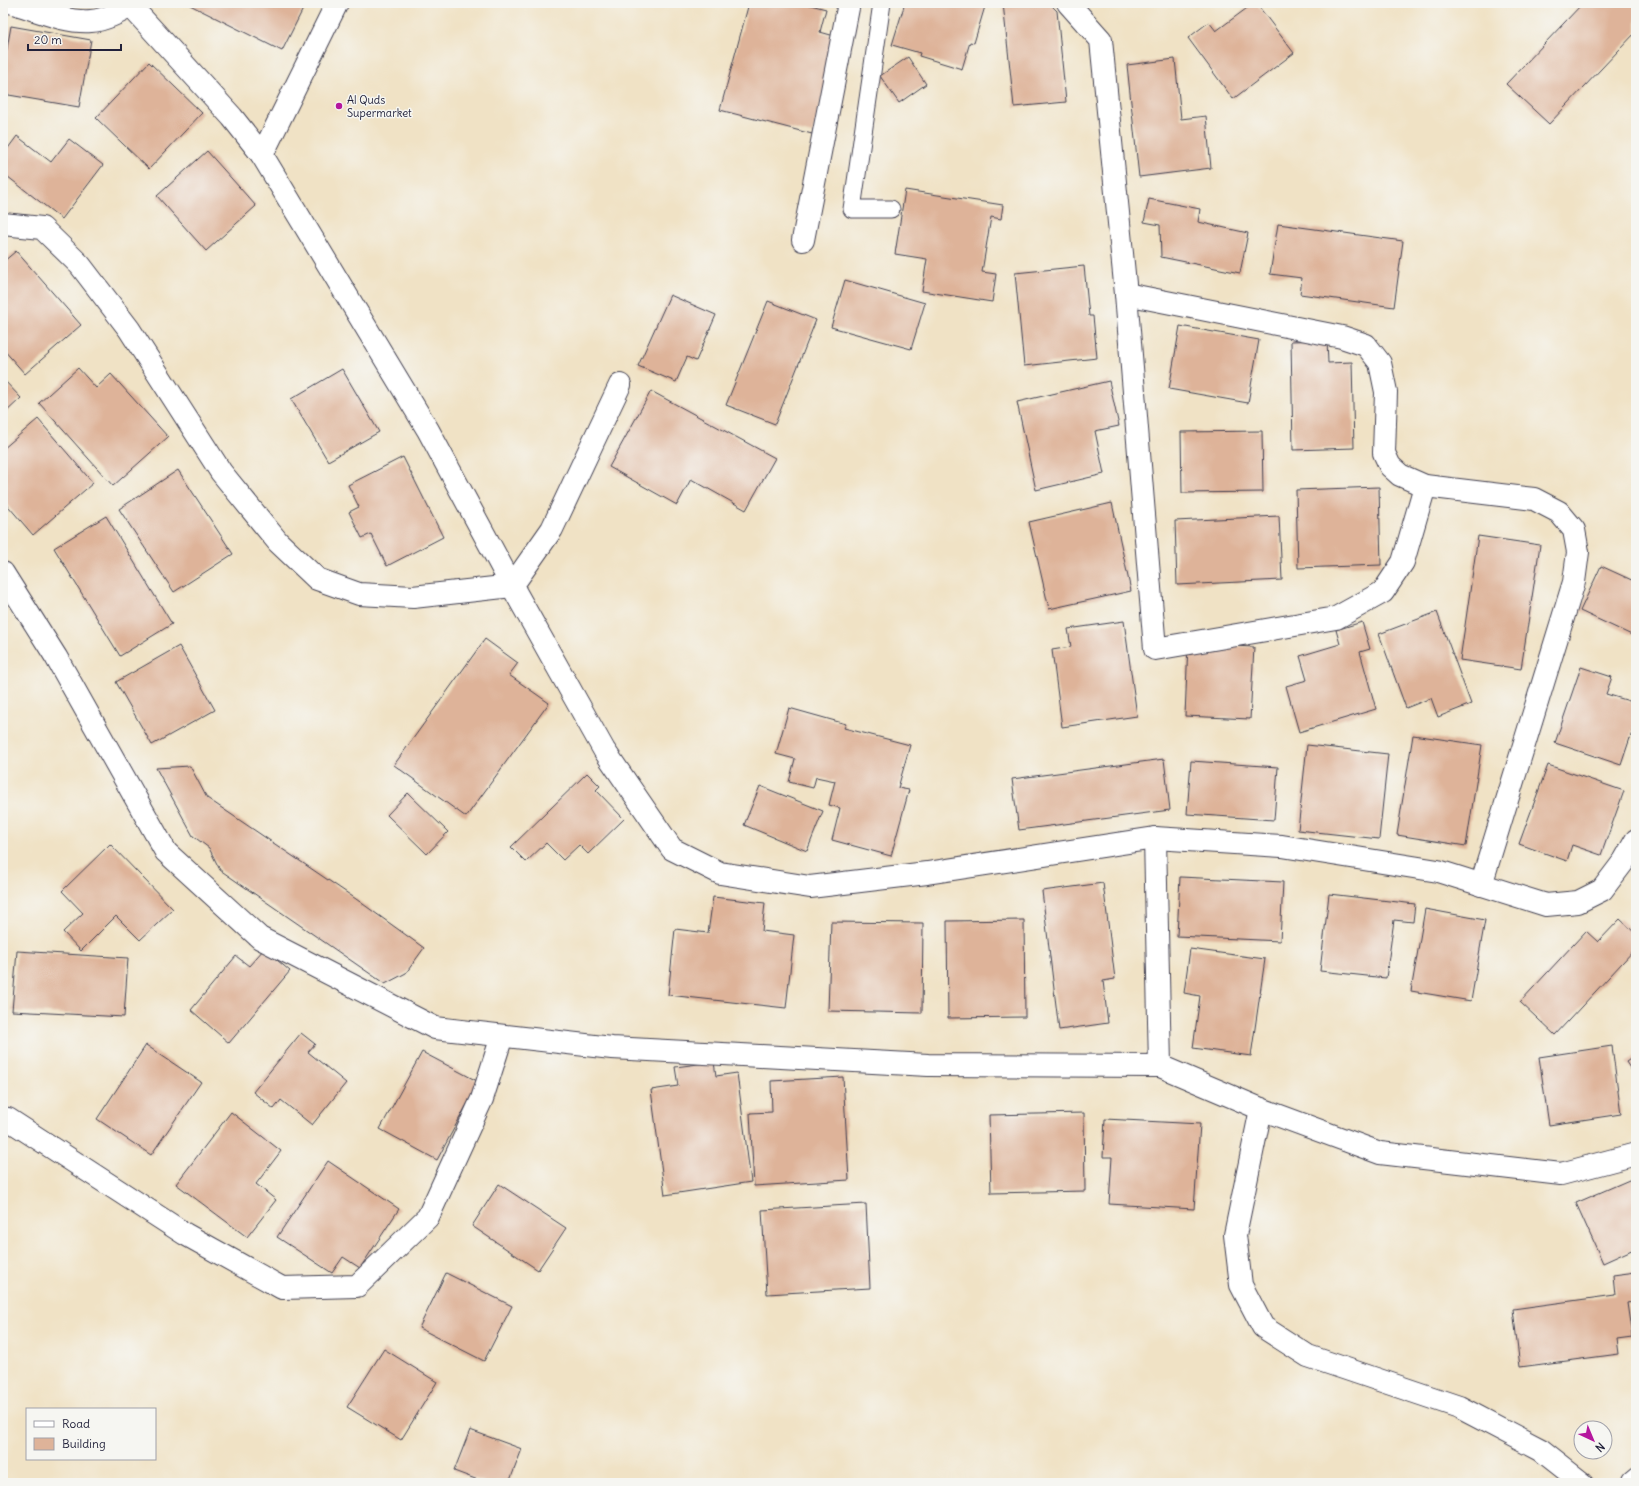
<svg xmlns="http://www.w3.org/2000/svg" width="1639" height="1486" font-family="Delius,sans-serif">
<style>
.building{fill:#deb399}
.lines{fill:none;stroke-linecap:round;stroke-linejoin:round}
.lane-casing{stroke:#413f50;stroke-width:19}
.street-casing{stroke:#413f50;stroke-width:24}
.lane{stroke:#fff;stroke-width:17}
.street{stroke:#fff;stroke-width:22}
.poi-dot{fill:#b5179e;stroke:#f6f6f2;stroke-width:1.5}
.labels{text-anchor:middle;stroke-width:3;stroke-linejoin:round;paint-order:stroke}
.poi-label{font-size:11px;fill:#22223b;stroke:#f6f6f2;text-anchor:start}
</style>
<rect width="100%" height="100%" fill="#f6f6f2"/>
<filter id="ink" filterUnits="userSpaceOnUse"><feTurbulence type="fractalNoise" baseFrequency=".025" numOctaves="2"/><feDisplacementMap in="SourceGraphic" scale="8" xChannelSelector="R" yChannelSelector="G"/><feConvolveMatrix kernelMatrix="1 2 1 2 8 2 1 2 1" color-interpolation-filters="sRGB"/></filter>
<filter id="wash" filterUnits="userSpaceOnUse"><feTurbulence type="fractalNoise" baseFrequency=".012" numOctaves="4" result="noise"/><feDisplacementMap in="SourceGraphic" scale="16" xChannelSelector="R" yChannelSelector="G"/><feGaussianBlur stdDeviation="0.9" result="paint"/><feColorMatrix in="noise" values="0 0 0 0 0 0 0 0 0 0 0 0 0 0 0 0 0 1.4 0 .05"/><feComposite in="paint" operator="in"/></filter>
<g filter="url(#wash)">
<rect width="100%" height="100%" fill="#f0e2c5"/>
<g id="blocks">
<g class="building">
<polygon points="186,3 306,3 282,51"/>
<polygon points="749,3 803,3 826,9 820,32 838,37 812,134 720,110"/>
<polygon points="905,3 986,3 974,43 970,42 962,69 919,56 920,53 892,45"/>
<polygon points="1003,3 1049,3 1057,11 1066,102 1014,107"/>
<polygon points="1254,3 1256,3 1294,53 1233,99 1188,38 1209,22 1216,31"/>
<polygon points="1583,3 1636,3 1636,32 1549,124 1506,84"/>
<polygon points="11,26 91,40 79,107 3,94 3,71"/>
<polygon points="908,57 926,84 899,103 880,76"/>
<polygon points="1175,59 1181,119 1206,116 1211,168 1139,177 1127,65"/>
<polygon points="149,62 202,113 149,169 96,118"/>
<polygon points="17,136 51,162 69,139 103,165 62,219 3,173 3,155"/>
<polygon points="207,151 256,206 206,251 157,196"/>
<polygon points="905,190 1003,205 1001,219 991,217 982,272 996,274 992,302 922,291 927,259 895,254"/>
<polygon points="1149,199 1200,209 1198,222 1248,233 1240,273 1161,257 1160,225 1144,222"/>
<polygon points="1278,224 1403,241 1394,307 1300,294 1302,278 1270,274"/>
<polygon points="16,251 81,325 25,374 3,349 3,262"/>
<polygon points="1084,266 1089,316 1093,316 1097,358 1024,366 1015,273"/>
<polygon points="845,280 925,303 911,349 831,327"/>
<polygon points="670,295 716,315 696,361 687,357 676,382 638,366"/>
<polygon points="768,301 816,320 775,424 726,405"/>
<polygon points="1180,326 1259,340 1248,403 1169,389"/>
<polygon points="1327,340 1328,363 1352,362 1354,448 1293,450 1291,341"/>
<polygon points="78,368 96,388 111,374 168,437 113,486 39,403"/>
<polygon points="342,369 379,432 328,461 291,399"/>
<polygon points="3,379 21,398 3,415"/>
<polygon points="1109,381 1119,426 1095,431 1104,474 1036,490 1017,402"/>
<polygon points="651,391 775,458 746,510 691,479 677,505 609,467"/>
<polygon points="38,419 93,483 33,535 3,500 3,449"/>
<polygon points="1262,431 1263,492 1182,493 1181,432"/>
<polygon points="403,457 443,537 387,566 371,534 362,538 349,512 359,507 348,485"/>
<polygon points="178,470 233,554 174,592 119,509"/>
<polygon points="1379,487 1381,565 1298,568 1296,490"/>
<polygon points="1112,503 1131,591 1049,609 1029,522"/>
<polygon points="106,516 172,624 120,656 54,548"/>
<polygon points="1279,516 1282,580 1177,585 1175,521"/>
<polygon points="1478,536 1540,545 1521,669 1460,660"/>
<polygon points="1601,566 1636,582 1636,637 1580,611"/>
<polygon points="1437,612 1471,704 1438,717 1431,698 1406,708 1379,634"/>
<polygon points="1124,621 1137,716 1062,727 1052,650 1071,647 1068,629"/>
<polygon points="1362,622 1370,649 1360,652 1376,709 1299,732 1286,686 1307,680 1300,656 1340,644 1336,630"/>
<polygon points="485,639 518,663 509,675 549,703 466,817 394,765"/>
<polygon points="1188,644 1254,647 1250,719 1185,716"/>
<polygon points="179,646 215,710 152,745 116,682"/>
<polygon points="1581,667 1612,677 1606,694 1636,703 1636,720 1621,765 1555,743"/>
<polygon points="789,708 846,724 844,728 910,745 898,788 909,790 891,856 832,840 840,808 829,805 835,781 816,777 813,788 789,782 795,759 776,754"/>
<polygon points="1413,735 1482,745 1466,846 1397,835"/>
<polygon points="1307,745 1388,754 1379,839 1298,830"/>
<polygon points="1164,759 1170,810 1019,830 1012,779"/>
<polygon points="1191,761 1278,767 1274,820 1187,814"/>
<polygon points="1548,765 1624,791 1601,855 1572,845 1567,861 1519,844"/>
<polygon points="190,766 207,798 356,899 424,948 406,973 385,984 220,870 209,848 193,836 156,768"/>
<polygon points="587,773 600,786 596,790 624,819 588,854 579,845 563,860 546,843 526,862 511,847"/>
<polygon points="760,786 823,811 807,851 744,825"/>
<polygon points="408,793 448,832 427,854 387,815"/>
<polygon points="110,844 173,909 140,940 116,916 81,951 63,932 83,913 62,891"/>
<polygon points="1180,877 1283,882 1280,941 1177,936"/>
<polygon points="1103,883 1115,979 1103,981 1108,1023 1059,1030 1042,891"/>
<polygon points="1329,894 1415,904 1413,922 1394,920 1386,978 1320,971"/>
<polygon points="713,897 765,903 762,931 794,935 786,1008 668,995 675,929 708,933"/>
<polygon points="1425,909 1485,920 1471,1001 1411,991"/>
<polygon points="1620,919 1636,934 1636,948 1555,1035 1520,1002 1586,931 1598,942"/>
<polygon points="1024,920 1025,1017 948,1018 947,921"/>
<polygon points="831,922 923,923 922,1013 828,1011"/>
<polygon points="264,949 290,971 229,1043 191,1010 236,956 249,966"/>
<polygon points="1190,949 1265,959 1251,1056 1193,1048 1200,996 1184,993"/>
<polygon points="17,951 128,958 124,1017 12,1011"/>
<polygon points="301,1033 315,1044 308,1052 346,1083 312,1125 281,1100 274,1109 253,1092"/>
<polygon points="146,1045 201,1082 151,1155 97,1119"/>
<polygon points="1612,1046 1621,1114 1549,1125 1539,1057"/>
<polygon points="422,1052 479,1082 437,1160 380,1129"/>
<polygon points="1636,1055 1636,1077 1626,1062"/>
<polygon points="714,1062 716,1076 737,1073 751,1182 665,1195 651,1090 678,1086 675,1067"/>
<polygon points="843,1077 849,1180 754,1186 750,1113 772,1112 771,1081"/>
<polygon points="231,1112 281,1151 256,1184 276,1200 247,1237 176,1184"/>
<polygon points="1084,1113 1085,1191 991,1193 989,1115"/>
<polygon points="1105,1119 1200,1124 1194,1209 1109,1204 1112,1157 1103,1157"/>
<polygon points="328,1161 399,1209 360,1268 343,1257 332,1273 277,1237"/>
<polygon points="1636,1177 1636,1248 1603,1263 1576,1203"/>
<polygon points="499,1184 566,1228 538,1270 472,1226"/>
<polygon points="866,1204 870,1288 767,1294 762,1210"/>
<polygon points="1636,1272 1636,1301 1627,1303 1632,1337 1617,1339 1619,1354 1520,1367 1513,1309 1615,1295 1613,1275"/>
<polygon points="446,1273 512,1306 484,1361 419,1328"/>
<polygon points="384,1349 437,1382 401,1440 347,1407"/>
<polygon points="470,1430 522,1449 509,1483 486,1483 454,1471"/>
</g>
</g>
</g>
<g filter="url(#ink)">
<use href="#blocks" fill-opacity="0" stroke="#413f50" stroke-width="1"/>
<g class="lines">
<defs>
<polyline id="lane" points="882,3 852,209 891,209"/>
<g id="street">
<path d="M 13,3 C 37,10 65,23 91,21 C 105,20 118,13 131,6"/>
<polyline points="128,3 232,117 262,155 428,430 512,586 604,750 672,849 720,873 810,887 927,873 1155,838 1282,846 1438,871 1546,905 1578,902 1602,890 1624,861 1636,840"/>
<polyline points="1068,3 1101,40 1126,294 1155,649 1336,618 1383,592 1403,562 1425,486"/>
<polyline points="262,155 337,3"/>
<polyline points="3,224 42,228 80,265 129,329 221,472 278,542 317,579 359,594 413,597 512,586 552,529 620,385"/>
<polyline points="803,240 849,3"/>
<polyline points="1126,294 1342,337 1366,345 1380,363 1386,392 1384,453 1390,466 1400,475 1425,486 1534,499 1559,512 1574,530 1578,552 1574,582 1481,885"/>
<polyline points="3,573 56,657 166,852 260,938 435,1028 612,1048 928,1065 1160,1066 1261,1109 1380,1153 1561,1174 1636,1154"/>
<polyline points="1155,838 1160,1066"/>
<polyline points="1261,1109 1235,1235 1241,1285 1263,1327 1308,1356 1459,1407 1541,1450 1583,1483"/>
<polyline points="3,1118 8,1119 185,1234 282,1288 357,1286 428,1217 482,1099 502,1036"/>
<polyline points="1630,1483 1636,1478"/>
</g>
</defs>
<use href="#lane" class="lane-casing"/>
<use href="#street" class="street-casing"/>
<use href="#lane" class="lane"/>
<use href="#street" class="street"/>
</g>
</g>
<circle class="poi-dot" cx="339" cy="106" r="4"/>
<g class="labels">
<g class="poi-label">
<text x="347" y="104">Al Quds<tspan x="347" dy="13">Supermarket</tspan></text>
</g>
</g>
<rect width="1639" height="1486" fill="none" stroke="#f6f6f2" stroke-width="16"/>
<rect x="26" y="1408" width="130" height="52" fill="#f6f6f2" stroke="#a1a1a9"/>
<rect x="34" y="1421" width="20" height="6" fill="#ffffff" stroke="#a1a1a9"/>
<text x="62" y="1428" font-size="12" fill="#22223b">Road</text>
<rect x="34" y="1438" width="20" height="12" fill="#deb399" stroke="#a1a1a9"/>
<text x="62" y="1448" font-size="12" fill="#22223b">Building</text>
<g transform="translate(1593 1440) rotate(136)"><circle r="19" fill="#f6f6f2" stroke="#a1a1a9"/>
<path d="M0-3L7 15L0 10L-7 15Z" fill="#b5179e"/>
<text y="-6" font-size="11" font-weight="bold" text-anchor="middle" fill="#22223b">N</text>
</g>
<path d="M28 44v6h93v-6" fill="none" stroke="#22223b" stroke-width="2"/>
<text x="34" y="44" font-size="12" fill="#22223b" stroke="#f6f6f2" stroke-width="3" paint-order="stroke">20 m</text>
</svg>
